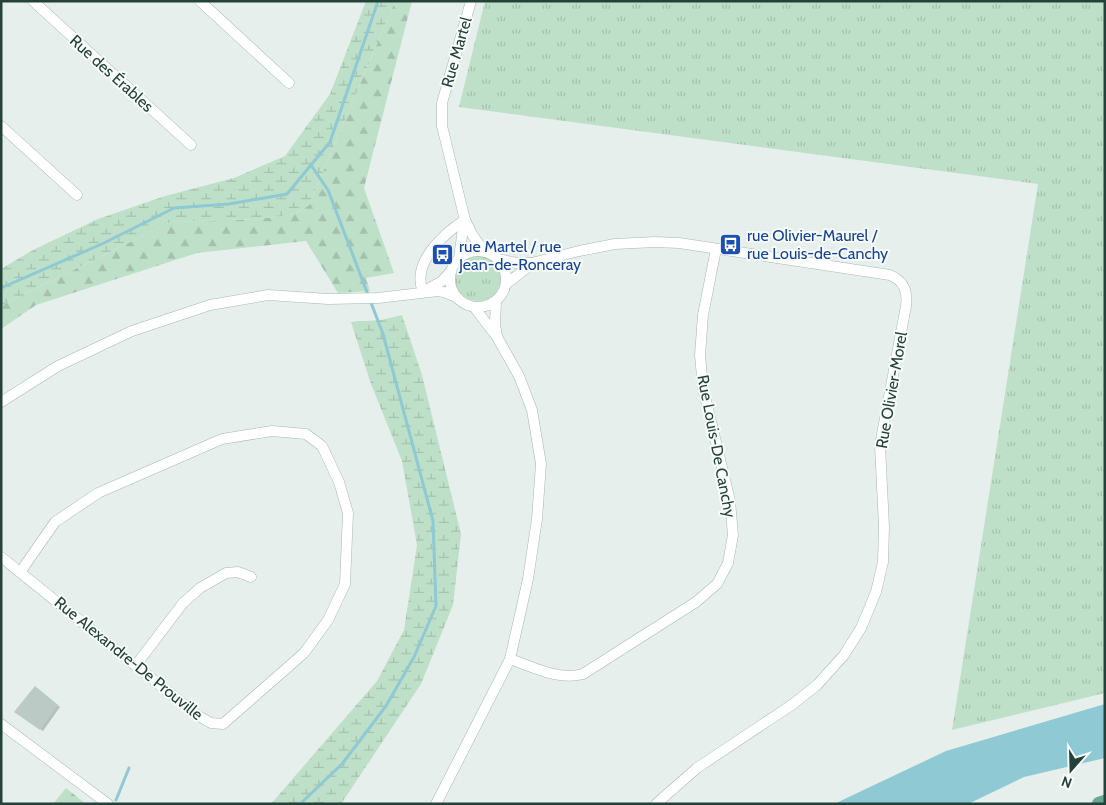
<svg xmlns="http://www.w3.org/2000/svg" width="1106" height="805" font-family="Cabin,sans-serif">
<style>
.grass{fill:url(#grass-tufts)}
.forest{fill:url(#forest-firs)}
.wetland{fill:url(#wetland-marsh)}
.water{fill:#8ec9d4}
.shadow{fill:#0003}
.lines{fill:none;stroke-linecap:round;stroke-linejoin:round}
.stream{stroke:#8ec9d4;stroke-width:3}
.building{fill:#bbcac4}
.minor-casing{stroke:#a8b8b2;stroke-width:11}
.major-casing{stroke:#c2cac8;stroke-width:15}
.minor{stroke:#fff;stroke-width:10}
.major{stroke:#6aa596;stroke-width:14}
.labels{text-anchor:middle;stroke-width:4;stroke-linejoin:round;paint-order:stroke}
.street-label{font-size:16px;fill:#24423a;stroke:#f7fbf9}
.transit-label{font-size:16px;fill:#164399;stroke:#f7fbf9;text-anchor:start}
</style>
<defs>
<pattern id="grass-tufts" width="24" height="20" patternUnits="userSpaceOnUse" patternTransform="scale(1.25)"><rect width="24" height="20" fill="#bfe0c8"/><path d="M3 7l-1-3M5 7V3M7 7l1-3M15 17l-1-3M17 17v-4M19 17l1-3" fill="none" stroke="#a4c1ad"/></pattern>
<pattern id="forest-firs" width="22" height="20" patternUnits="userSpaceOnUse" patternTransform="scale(1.25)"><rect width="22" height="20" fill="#bfe0c8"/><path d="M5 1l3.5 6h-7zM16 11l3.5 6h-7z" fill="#a4c1ad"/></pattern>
<pattern id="wetland-marsh" width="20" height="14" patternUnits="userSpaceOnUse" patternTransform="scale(1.25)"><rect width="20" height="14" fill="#bfe0c8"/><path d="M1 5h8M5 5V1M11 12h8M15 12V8" fill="none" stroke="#a4c1ad"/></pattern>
</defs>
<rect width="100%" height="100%" fill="#e6efeb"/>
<g class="grass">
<polygon points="485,1 1105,1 1105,693 952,730 1038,184 459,107"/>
<circle cx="479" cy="280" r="24"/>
</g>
<g class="forest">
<polygon points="395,1 412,1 364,188 394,273 366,278 370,291 338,293 306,241 197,253 36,305 1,329 1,306 170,222 259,219 296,214 309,205"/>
<polygon points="66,788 86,804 53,804"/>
</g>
<g class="wetland">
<polygon points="366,1 395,1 309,205 296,214 259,219 170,222 1,306 1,269 33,250 98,219 165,196 234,178 285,156 330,94"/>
<polygon points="402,315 422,375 461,534 453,605 421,684 341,804 271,804 377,681 404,630 417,545 402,461 371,384 351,322 381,320"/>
</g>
<polygon class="water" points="1105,704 1105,758 1024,777 968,804 834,804 946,751"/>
<polygon class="shadow" points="38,689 60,707 43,731 40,729"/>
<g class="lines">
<g class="stream">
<polyline points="1,288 104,243 174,208 229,204 287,194 330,142 378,1"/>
<polyline points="116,800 129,768"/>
<polyline points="300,804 342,764 386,706 414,657 436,606 433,521 383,334 328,190 311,165"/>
</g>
</g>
<polygon class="building" points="35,686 58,705 40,730 14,712"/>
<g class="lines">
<defs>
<g id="minor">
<polyline points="33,1 191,145"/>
<polyline points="200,1 289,83"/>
<polyline points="471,1 442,103 442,126 465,220 473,236 485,252"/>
<polyline points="1,126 77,195"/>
<circle cx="478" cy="279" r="28"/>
<polyline points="459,258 464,221"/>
<path d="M 498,259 L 517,263 L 532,263 L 579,251 L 615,244 L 655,242 L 679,243 L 890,275 C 904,281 908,291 906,306 L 880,445 L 884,527 L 883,562 L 876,592 L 861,628 L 844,655 L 817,685 L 793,704 L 697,768 L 656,804"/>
<polyline points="506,284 532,264"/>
<polyline points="426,290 442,281 451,271"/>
<path d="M 423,292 C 411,263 443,234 465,220"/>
<polyline points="496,301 495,324 497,336"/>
<polyline points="1,402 58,366 132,331 210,305 268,295 328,299 378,298 438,291 444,292 458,298"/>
<polyline points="1,557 197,715 211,723 223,724 304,653 328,620 345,584 348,513 339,482 322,446 306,434 272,431 222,439 98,493 55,522 21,571"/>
<path d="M 510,659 C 534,667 558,681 583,674 L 696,602 L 717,584 L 728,563 L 733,535 L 730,501 L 703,388 L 700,355 L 703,315 L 716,249"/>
<polyline points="136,665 183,603 200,588 226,573 238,572 251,577"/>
<polyline points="1,724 108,804"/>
<polyline points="436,804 510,659 528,579 537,519 541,464 532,410 519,376 497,337 474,307"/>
</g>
<polyline id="major" points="1099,804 1105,802"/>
</defs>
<use href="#minor" class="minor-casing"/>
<use href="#major" class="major-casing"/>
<use href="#minor" class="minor"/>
<use href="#major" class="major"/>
</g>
<defs>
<symbol id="bus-square" viewBox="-11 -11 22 22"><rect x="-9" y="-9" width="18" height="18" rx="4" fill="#1a4fb4" stroke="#f7fbf9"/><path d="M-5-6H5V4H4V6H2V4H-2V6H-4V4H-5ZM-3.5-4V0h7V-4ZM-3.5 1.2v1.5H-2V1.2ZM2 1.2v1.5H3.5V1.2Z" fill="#fff"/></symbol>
</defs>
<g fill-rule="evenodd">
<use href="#bus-square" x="718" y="232" width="25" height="25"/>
<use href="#bus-square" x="430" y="242" width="25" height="25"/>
</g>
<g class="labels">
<g class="street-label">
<text transform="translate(456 52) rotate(-74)" y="6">Rue Martel</text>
<text transform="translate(112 73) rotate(42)" y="6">Rue des Érables</text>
<text transform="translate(891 390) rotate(-80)" y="6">Rue Olivier-Morel</text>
<text transform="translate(717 446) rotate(79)" y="6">Rue Louis-De Canchy</text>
<text transform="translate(129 658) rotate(39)" y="6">Rue Alexandre-De Prouville</text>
</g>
<g class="transit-label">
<text x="747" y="241">rue Olivier-Maurel /<tspan x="747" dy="18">rue Louis-de-Canchy</tspan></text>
<text x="459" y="252">rue Martel / rue<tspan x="459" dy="18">Jean-de-Ronceray</tspan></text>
</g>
</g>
<rect width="1106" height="805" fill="none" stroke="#24423a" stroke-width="5"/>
<g transform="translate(1071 770) rotate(200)" stroke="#f7fbf9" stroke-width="4" paint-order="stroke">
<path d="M0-4L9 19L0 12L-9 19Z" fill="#24423a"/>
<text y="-8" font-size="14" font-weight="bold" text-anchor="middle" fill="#24423a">N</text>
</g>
</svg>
